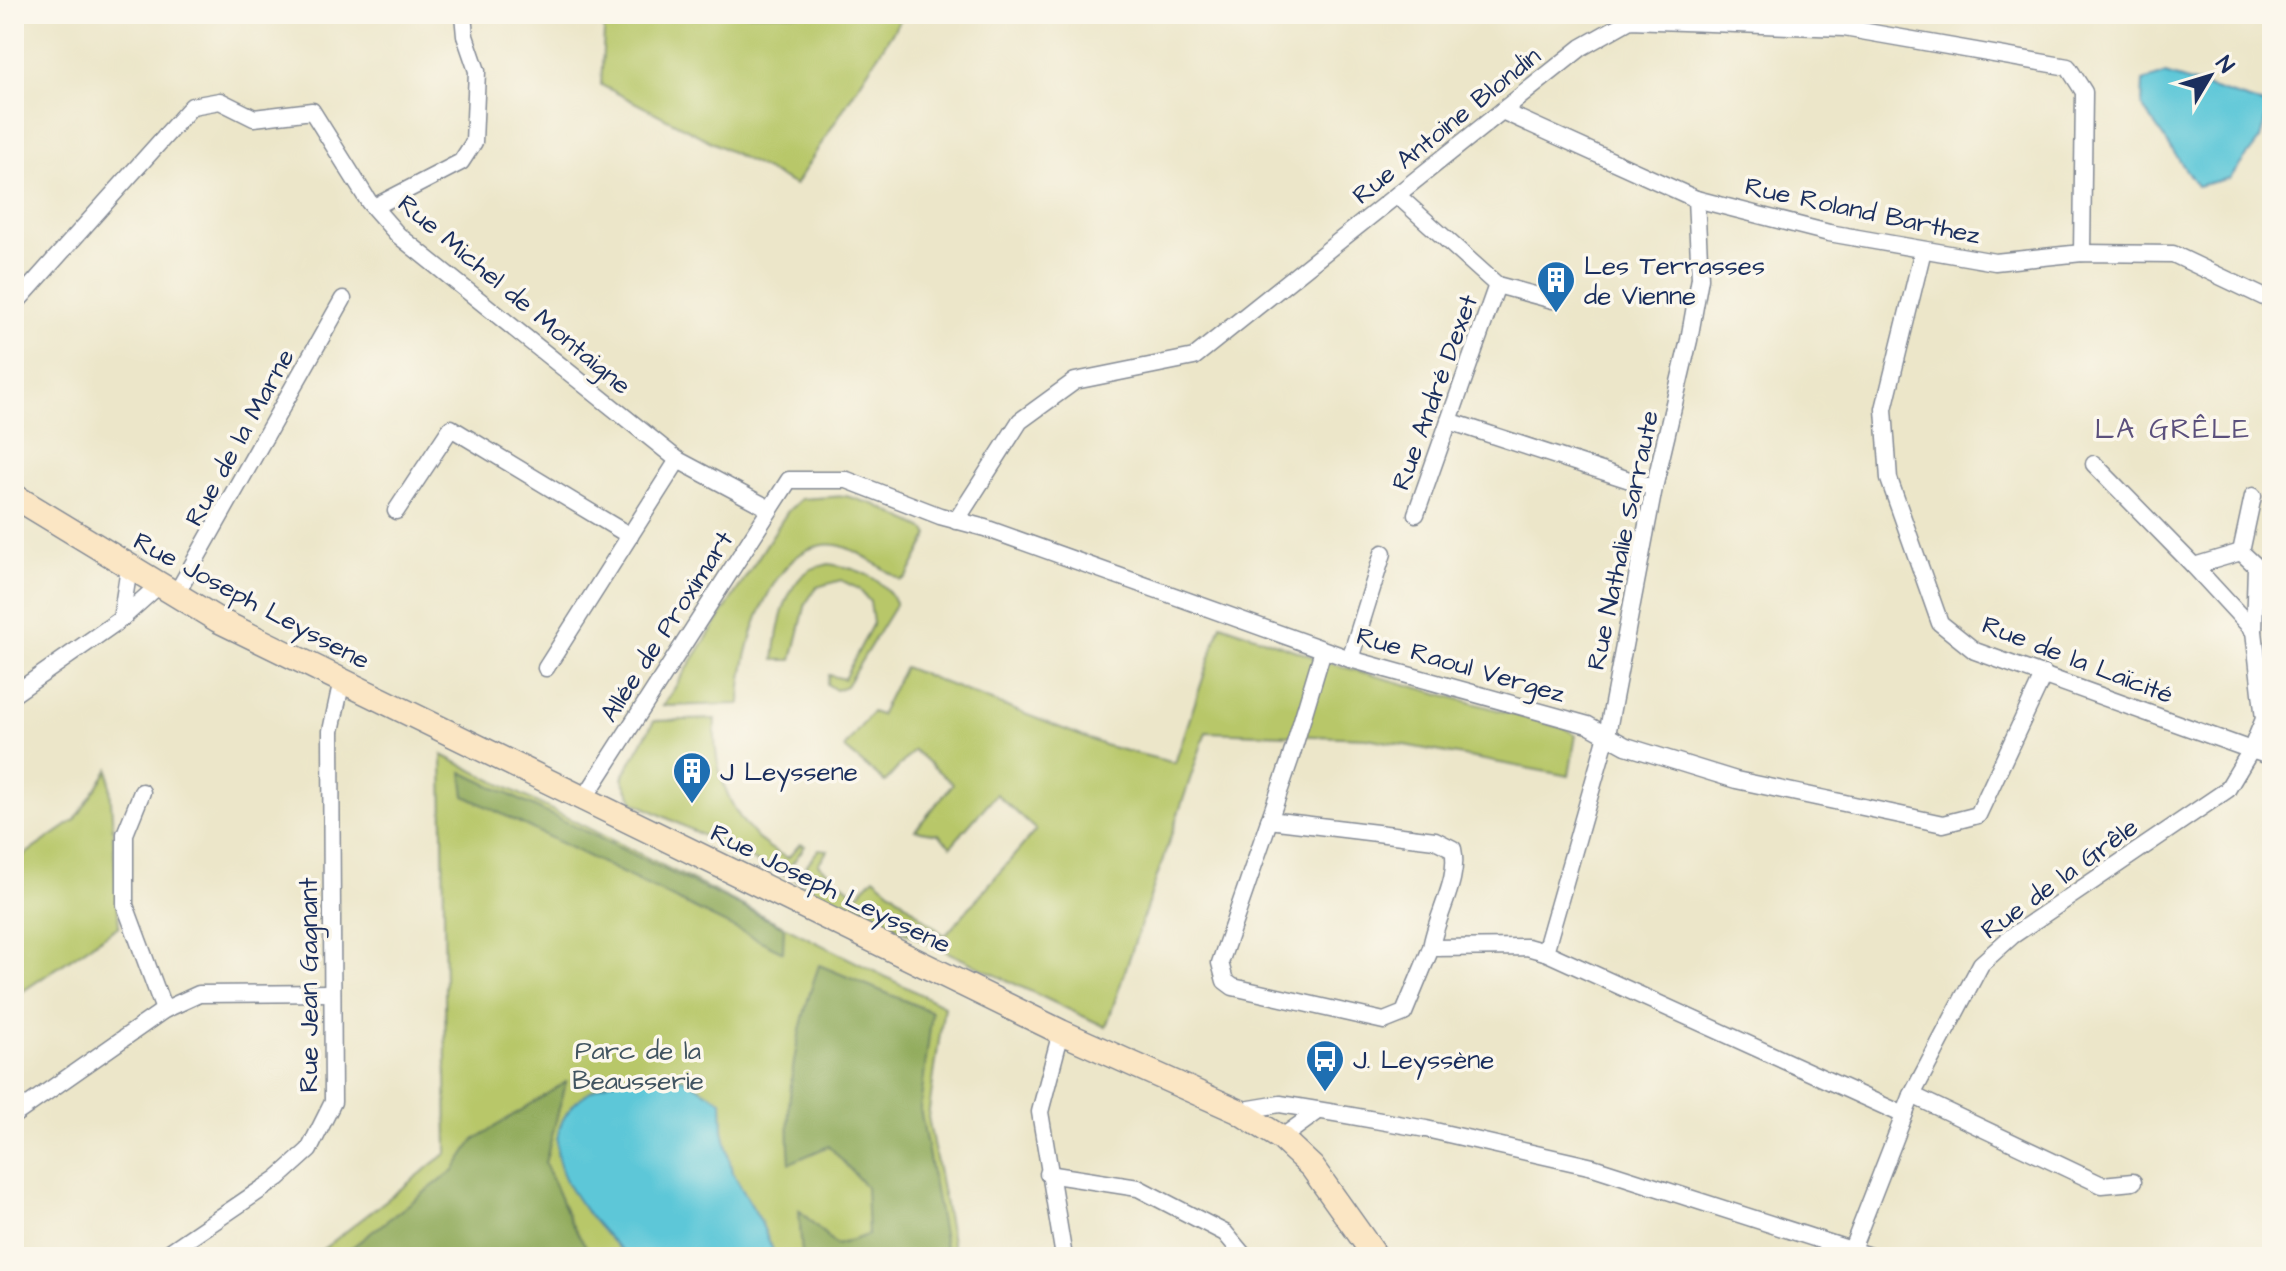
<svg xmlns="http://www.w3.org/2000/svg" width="2286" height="1271" font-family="'Architects Daughter',sans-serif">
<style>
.green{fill:#b8c769;stroke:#6a7b64;stroke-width:2}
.forest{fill:#92ac5d;stroke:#566e5e;stroke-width:2}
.water{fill:#5dc7d8;stroke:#3c7b9b;stroke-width:2}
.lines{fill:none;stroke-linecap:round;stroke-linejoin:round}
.street-casing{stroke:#848a94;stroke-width:19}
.secondary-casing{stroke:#848a94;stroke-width:27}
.street{stroke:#fff;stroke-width:16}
.secondary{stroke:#fbe6c4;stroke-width:24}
.labels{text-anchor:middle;stroke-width:7;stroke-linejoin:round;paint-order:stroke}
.street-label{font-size:26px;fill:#1b2f5e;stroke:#fbf7ec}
.poi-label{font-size:26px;fill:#1b2f5e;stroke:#fbf7ec;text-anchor:start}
.park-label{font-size:26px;fill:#425561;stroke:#fbf7ec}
.neighbourhood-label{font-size:28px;letter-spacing:2px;fill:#5b507c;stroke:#fbf7ec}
</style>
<rect width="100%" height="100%" fill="#fbf7ec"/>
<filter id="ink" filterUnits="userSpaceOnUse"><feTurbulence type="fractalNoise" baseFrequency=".0125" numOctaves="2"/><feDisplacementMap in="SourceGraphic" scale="16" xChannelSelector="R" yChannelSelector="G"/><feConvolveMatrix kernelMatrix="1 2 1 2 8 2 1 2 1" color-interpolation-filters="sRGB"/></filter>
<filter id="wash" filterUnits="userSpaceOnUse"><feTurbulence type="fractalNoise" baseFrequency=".006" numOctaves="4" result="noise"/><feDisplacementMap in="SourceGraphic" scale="32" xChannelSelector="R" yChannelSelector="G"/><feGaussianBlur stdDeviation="1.8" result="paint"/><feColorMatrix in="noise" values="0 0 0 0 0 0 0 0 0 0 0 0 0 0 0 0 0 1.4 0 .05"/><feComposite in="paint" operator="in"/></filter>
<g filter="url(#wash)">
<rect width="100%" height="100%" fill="#ece6c9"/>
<g class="green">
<polygon points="605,14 904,14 795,185 601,85"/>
<path d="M 846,496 L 876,505 L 926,530 L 929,535 L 907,577 L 901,580 C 882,569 857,548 836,545 C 771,537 740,655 740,704 L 663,706 L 788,511 L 801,499 Z"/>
<path d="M 829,564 C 857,568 883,577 896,604 L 846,686 L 836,690 L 827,684 L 829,675 L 844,679 L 873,623 L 870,602 L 859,589 L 841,580 L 817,587 L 806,603 L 792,660 L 774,660 C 777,632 783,586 810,570 C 814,567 823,566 829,564 Z"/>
<polygon points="1221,624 1333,664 1566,729 1576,735 1569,776 1367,738 1206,732 1106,1027 795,880 819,849 828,850 818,864 857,895 874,877 945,936 1036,830 996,794 951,846 938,834 915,830 953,784 914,750 885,782 844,748 872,712 880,715 904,667 1107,746 1175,763"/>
<path d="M 715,719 C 712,774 734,834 788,858 L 800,844 L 805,846 L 784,875 L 634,802 L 622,778 L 654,721 Z"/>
<polygon points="442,755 944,1006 928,1117 955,1257 313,1257 447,1153"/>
<polygon points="109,769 119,926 14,997 14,862 75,820"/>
</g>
<g class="forest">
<polygon points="462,772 784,927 783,952 465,796"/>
<path d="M 819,965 L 932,1012 L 920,1108 L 947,1257 L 802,1257 L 799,1210 L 836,1245 L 868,1235 L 866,1187 L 829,1146 L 790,1163 C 784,1095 796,1030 819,965 Z"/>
<polygon points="566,1082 545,1163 570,1221 593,1257 339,1257 454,1170 474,1140"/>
</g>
<g class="water">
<polygon points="2165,74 2269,106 2260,139 2230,178 2197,186 2142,106 2143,81"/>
<path d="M 646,1074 L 683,1078 L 722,1101 L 723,1130 L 732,1172 L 760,1220 L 776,1257 L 628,1257 C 609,1238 590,1219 575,1196 C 529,1128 577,1081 646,1074 Z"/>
</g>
</g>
<g filter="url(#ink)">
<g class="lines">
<defs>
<g id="street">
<polyline points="1502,111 1696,199 1829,233 1995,262 2082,253 2173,254 2272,301"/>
<polyline points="1397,195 1497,285 1553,300"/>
<polyline points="1696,199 1700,278 1689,340 1654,488 1607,735 1545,952 1904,1115"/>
<polyline points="374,207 461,162 474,142 477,71 465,36 463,14"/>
<polyline points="1923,250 1884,409 1889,479 1940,623 1975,651 2251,750 2264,719 2254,631 2256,566 2241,552 2253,496"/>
<polyline points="14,305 192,106 220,101 254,118 312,111 369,202 398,235 678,460 770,509"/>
<polyline points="1449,421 1654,488"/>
<polyline points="2094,464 2194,566"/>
<polyline points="396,511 451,428 630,536"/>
<polyline points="1416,514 1497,285"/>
<polyline points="956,521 1020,421 1075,381 1194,357 1582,47 1630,20 1844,28 2068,67 2084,92 2082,253"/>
<polyline points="2241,552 2194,566 2254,631"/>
<polyline points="129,568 121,619 159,585"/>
<polyline points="175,596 343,299"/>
<polyline points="1323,650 1290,760 1220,963 1225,981 1233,987 1384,1021 1404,1013 1431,948 1527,947 1545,952"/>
<polyline points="1350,659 1383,553"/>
<polyline points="546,668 678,460"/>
<polyline points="14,694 121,619"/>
<polyline points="142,792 125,834 125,905 164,1010"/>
<polyline points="584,799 789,480 847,480 940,516 985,528 1350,659 1588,725 1626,746 1736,780 1943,824 1978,815 2044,674"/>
<path d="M 1269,820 L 1435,840 L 1453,849 C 1460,880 1436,915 1431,948"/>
<polyline points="1061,1032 1040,1112 1064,1257"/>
<polyline points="1912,1095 2102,1185 2133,1182"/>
<polyline points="1238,1111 1280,1104 1335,1113 1426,1129 1593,1167 1873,1257"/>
<polyline points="14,1115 164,1010 199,994 332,993"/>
<polyline points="1281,1138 1317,1112"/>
<polyline points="1048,1174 1138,1188 1225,1233 1245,1257"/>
<polyline points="1852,1249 1912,1095 1981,964 2012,936 2227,790 2251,750 2272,757"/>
<polyline points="162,1257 278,1178 309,1150 333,1102 331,731 342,680"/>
</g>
<polyline id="secondary" points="14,496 218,620 1061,1032 1238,1111 1281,1138 1312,1167 1376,1257"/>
</defs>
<use href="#street" class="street-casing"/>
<use href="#secondary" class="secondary-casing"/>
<use href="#street" class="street"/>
<use href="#secondary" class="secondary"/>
</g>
</g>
<defs>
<symbol id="building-pin" viewBox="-11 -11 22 30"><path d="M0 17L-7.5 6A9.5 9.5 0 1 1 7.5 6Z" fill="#1f6fb2" stroke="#fbf7ec"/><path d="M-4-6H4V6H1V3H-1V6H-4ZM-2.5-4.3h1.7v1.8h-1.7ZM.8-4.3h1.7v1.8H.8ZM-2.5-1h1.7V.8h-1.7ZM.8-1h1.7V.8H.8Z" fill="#fff"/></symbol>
<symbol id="bus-pin" viewBox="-11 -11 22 30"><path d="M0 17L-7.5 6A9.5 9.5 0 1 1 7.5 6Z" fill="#1f6fb2" stroke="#fbf7ec"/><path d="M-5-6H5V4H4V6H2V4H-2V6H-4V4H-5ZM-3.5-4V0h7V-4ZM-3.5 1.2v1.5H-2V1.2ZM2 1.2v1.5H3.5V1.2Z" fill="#fff"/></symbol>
</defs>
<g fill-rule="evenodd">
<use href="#building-pin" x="1534" y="258" width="44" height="60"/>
<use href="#building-pin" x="670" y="749" width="44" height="60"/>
<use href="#bus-pin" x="1303" y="1037" width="44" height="60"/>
</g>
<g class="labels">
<g class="street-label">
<text transform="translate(1446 125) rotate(-39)" y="9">Rue Antoine Blondin</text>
<text transform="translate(1863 210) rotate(12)" y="9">Rue Roland Barthez</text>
<text transform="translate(515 294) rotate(40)" y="9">Rue Michel de Montaigne</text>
<text transform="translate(1434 392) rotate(-70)" y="9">Rue André Dexet</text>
<text transform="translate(239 437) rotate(-61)" y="9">Rue de la Marne</text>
<text transform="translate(1622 540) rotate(-78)" y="9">Rue Nathalie Sarraute</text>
<text transform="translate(252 600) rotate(28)" y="9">Rue Joseph Leyssene</text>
<text transform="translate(666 626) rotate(-57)" y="9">Allée de Proximart</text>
<text transform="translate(2078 659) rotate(21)" y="9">Rue de la Laïcité</text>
<text transform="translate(1461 664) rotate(16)" y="9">Rue Raoul Vergez</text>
<text transform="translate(2059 878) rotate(-36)" y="9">Rue de la Grêle</text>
<text transform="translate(831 888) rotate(26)" y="9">Rue Joseph Leyssene</text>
<text transform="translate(308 985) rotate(-90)" y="9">Rue Jean Gagnant</text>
</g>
<g class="poi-label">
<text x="1584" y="274">Les Terrasses<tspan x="1584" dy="30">de Vienne</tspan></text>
<text x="720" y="780">J Leyssene</text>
<text x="1353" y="1068">J. Leyssène</text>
</g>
<g class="park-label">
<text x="638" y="1059">Parc de la<tspan x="638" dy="30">Beausserie</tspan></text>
</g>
<g class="neighbourhood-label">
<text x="2173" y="438">LA GRÊLE</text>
</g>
</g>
<rect width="2286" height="1271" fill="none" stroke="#fbf7ec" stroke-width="48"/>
<g transform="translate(2210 76) rotate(52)" stroke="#fbf7ec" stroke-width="6" paint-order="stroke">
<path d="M0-6L14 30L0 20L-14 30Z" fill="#1b2f5e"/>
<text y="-12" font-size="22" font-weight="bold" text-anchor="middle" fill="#1b2f5e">N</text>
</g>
</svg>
